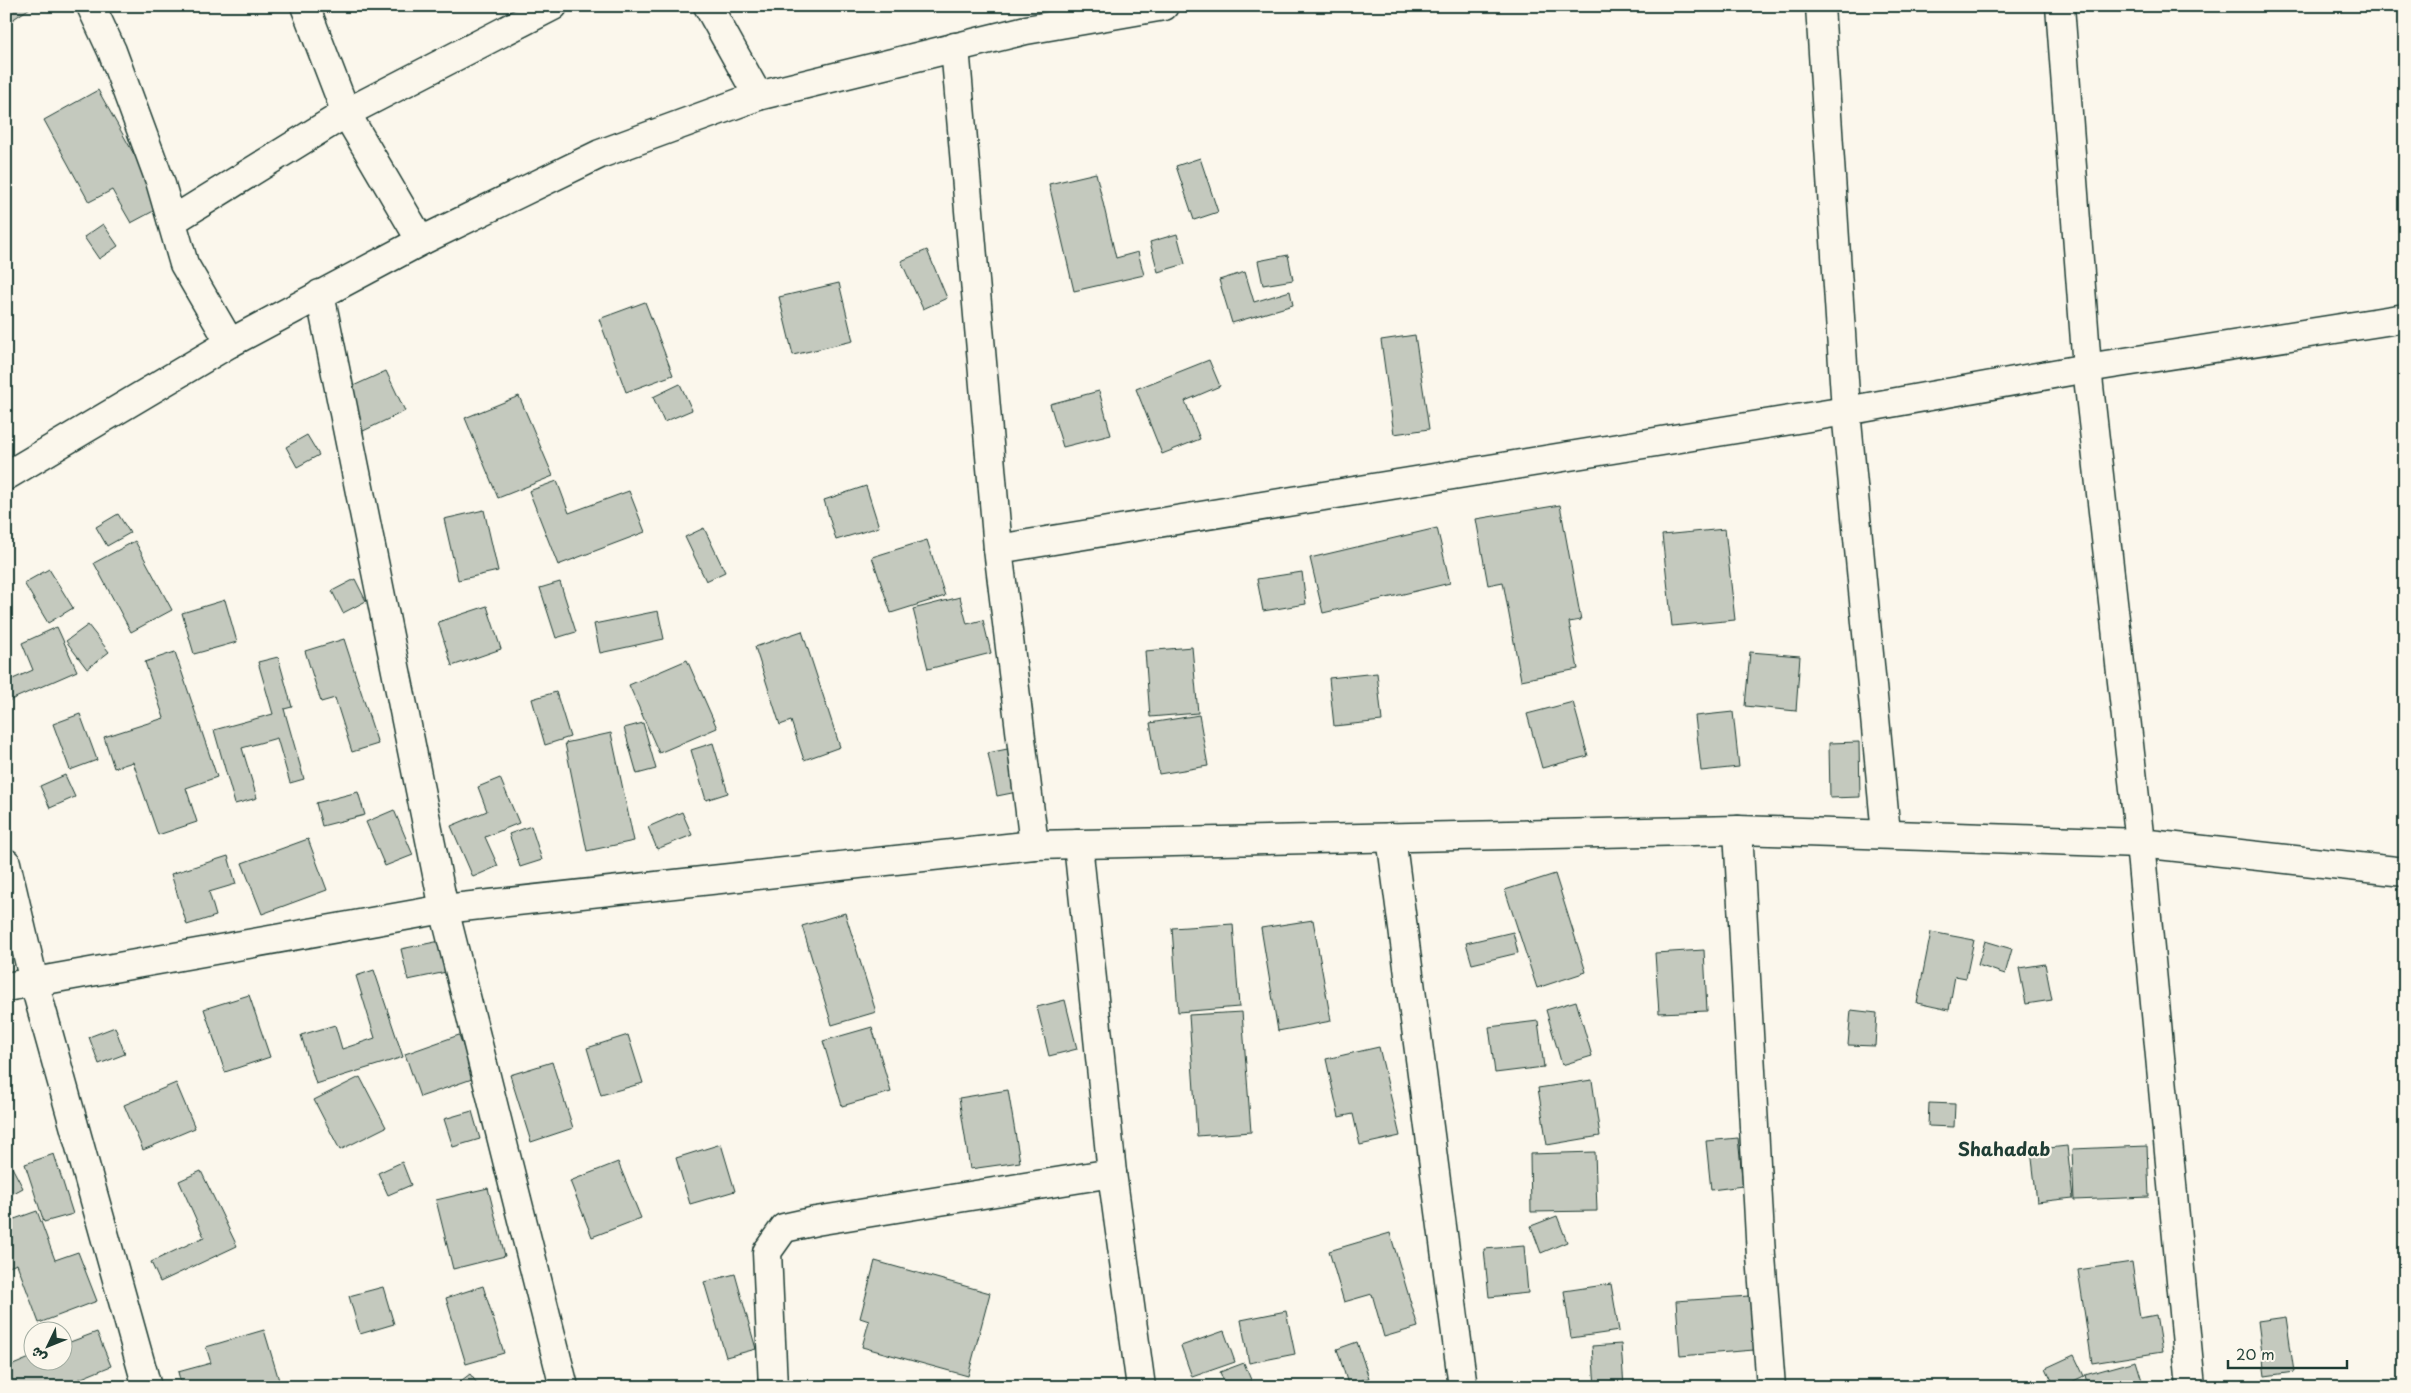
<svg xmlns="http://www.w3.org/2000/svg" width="2411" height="1393" font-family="'Playpen Sans','Playpen Sans Arabic',sans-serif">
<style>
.building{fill:#c4c9be;stroke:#1f3d34}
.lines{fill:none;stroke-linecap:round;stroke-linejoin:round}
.street-casing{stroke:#1f3d34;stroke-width:31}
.secondary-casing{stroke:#1f3d34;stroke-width:31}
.street{stroke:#fbf7ec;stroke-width:28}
.secondary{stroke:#fbf7ec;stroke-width:28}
.labels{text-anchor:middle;stroke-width:4.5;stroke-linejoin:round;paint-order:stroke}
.quarter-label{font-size:18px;font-weight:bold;fill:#1f3d34;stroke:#fbf7ec}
</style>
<rect width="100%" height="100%" fill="#fbf7ec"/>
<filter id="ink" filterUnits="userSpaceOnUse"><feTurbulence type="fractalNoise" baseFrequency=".02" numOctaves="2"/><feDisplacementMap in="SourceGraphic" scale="10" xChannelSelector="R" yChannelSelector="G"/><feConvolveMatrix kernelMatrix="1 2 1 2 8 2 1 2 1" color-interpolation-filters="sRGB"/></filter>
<g filter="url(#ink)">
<g class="building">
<polygon points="6,6 33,6 6,24"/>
<polygon points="98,90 163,206 131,223 112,190 89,202 44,120"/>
<polygon points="1200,158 1218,212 1194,220 1176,166"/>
<polygon points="1096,173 1116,258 1138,252 1144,275 1074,291 1049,184"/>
<polygon points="103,224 118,246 99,259 84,237"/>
<polygon points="1177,234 1185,264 1158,272 1150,242"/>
<polygon points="927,250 947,298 923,309 901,261"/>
<polygon points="1288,255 1293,280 1263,285 1258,261"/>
<polygon points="1245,272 1254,302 1290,291 1293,305 1232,323 1219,280"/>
<polygon points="839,283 853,341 793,355 779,297"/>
<polygon points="645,302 673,375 626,392 599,319"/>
<polygon points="1415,335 1429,429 1394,434 1381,340"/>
<polygon points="1209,360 1220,386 1185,401 1200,439 1162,454 1136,389"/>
<polygon points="386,371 405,411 359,433 340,392"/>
<polygon points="680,384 692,410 664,422 653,397"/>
<polygon points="1099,391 1111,435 1063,447 1050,404"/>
<polygon points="519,396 553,476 498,498 465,418"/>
<polygon points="307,435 319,455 297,467 286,447"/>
<polygon points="557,481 569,513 629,491 645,532 558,565 529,491"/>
<polygon points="866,486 879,527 836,540 824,500"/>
<polygon points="1560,505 1581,620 1569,622 1578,669 1521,680 1503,582 1488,585 1476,519"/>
<polygon points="484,510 498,571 458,580 444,519"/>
<polygon points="118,514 130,533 107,546 96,527"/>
<polygon points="704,528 725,572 706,581 685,537"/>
<polygon points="1437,528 1450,583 1323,613 1310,558"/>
<polygon points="1725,529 1735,620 1672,626 1662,535"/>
<polygon points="927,540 945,596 891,613 872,557"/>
<polygon points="135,541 172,610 131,632 94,563"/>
<polygon points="49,569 73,608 48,623 24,583"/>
<polygon points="1302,572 1306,604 1263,611 1257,579"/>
<polygon points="355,579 366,601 343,613 332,591"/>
<polygon points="560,582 576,632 556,638 540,588"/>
<polygon points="960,597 967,624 983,620 991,653 928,669 913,609"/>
<polygon points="225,600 237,642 194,654 182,613"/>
<polygon points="487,606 501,649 452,666 438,622"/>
<polygon points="658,611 664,639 600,653 594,624"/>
<polygon points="88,625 109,652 87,669 66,641"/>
<polygon points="57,627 77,671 6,702 6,682 33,670 22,643"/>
<polygon points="802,631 840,747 804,760 791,721 780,725 755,647"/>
<polygon points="344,639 378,744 352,752 335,698 321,702 305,651"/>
<polygon points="1192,647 1198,713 1150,717 1145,651"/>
<polygon points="175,652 217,777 186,788 197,822 158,835 133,762 114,768 104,737 164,718 145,662"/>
<polygon points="1750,652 1800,656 1796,711 1745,706"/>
<polygon points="278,657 292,707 284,709 304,779 290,783 277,738 242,748 257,798 235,804 214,730 273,714 258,662"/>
<polygon points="687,660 717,728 659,753 629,685"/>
<polygon points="1377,673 1382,721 1334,726 1329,678"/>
<polygon points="556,692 570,737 545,745 532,699"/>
<polygon points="1573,702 1588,756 1542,768 1527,714"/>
<polygon points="1733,712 1739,767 1701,771 1695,716"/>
<polygon points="80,714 97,760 70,770 53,724"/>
<polygon points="1199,715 1208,766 1159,774 1150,723"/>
<polygon points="643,723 656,769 637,774 624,728"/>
<polygon points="611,733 634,841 587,851 565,743"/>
<polygon points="1859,742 1860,797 1830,798 1829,743"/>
<polygon points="713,743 728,793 706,800 691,750"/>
<polygon points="1017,747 1027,790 997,796 988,753"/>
<polygon points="65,775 75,797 50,808 40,786"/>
<polygon points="500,778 519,823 485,837 498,866 473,877 451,826 487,811 478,787"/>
<polygon points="358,792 365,815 322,826 316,803"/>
<polygon points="394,810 413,855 385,866 366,822"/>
<polygon points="682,812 692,835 657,849 648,827"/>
<polygon points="531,826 542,860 520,867 509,834"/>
<polygon points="308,839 327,890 262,914 242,863"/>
<polygon points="228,856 236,884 209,892 216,916 187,925 171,874"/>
<polygon points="1555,874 1586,972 1537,988 1505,890"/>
<polygon points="845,913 876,1012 832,1025 802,926"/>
<polygon points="1313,920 1331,1021 1278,1031 1261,928"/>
<polygon points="1233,924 1239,1007 1178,1012 1172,928"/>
<polygon points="1513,932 1518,953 1472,964 1466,943"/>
<polygon points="1931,932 1974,940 1966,978 1955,976 1949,1010 1917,1003"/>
<polygon points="445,940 451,971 408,980 401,949"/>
<polygon points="1985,941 2012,949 2005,974 1978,965"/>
<polygon points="1704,950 1707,1011 1659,1013 1655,953"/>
<polygon points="2045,964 2052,1000 2026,1004 2019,968"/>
<polygon points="374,970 403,1057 316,1084 301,1035 335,1025 342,1049 375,1038 356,976"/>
<polygon points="249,995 270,1057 225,1072 204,1009"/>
<polygon points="1065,1000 1077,1049 1049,1056 1037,1007"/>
<polygon points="1576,1001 1592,1056 1562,1065 1546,1010"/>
<polygon points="1851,1010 1877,1013 1875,1046 1848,1045"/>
<polygon points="1242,1012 1251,1132 1197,1136 1189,1015"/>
<polygon points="1538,1021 1544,1067 1495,1073 1489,1027"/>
<polygon points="115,1027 125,1054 99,1064 89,1037"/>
<polygon points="872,1027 891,1092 842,1106 823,1041"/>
<polygon points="459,1035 475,1078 420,1097 405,1054"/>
<polygon points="628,1035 643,1083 601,1095 587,1048"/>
<polygon points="1379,1047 1400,1136 1360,1145 1353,1114 1339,1117 1326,1059"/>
<polygon points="552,1062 573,1128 531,1142 510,1075"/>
<polygon points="360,1077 386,1127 340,1150 314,1100"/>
<polygon points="1592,1080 1600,1136 1547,1145 1538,1088"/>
<polygon points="176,1083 195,1128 143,1150 124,1105"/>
<polygon points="1008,1090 1020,1162 970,1169 959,1098"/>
<polygon points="1929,1103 1955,1104 1954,1127 1928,1126"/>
<polygon points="472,1111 480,1139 453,1147 444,1119"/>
<polygon points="1738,1138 1743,1186 1711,1190 1706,1141"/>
<polygon points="721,1144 735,1191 690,1204 676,1158"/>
<polygon points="2067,1146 2073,1198 2037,1202 2031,1150"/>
<polygon points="2147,1146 2149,1197 2074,1200 2072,1149"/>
<polygon points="1595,1152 1597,1211 1531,1212 1530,1154"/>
<polygon points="54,1154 73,1214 44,1222 25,1164"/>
<polygon points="6,1156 23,1188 6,1197"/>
<polygon points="402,1162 411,1185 388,1195 378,1173"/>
<polygon points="618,1162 641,1218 592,1237 570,1181"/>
<polygon points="201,1171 237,1246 160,1282 151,1262 204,1237 179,1181"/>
<polygon points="488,1188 505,1256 453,1269 436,1200"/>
<polygon points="37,1211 55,1260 78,1252 97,1301 39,1323 17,1264 6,1268 6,1222"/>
<polygon points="1557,1216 1567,1242 1541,1253 1531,1226"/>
<polygon points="1390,1233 1418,1327 1384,1337 1372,1294 1344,1302 1329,1251"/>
<polygon points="1524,1246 1528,1293 1489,1297 1484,1249"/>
<polygon points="875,1261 990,1293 968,1376 862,1347 869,1321 860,1318"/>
<polygon points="2132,1262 2140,1318 2156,1315 2162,1352 2092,1363 2078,1270"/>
<polygon points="735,1274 756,1349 726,1357 704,1282"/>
<polygon points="1611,1284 1619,1331 1571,1338 1564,1291"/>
<polygon points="483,1286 504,1353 466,1364 446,1298"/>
<polygon points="383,1287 394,1324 360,1334 349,1296"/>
<polygon points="1750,1296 1754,1350 1680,1356 1676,1301"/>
<polygon points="1286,1311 1295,1354 1249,1363 1241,1320"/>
<polygon points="2286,1317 2294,1372 2265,1376 2258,1321"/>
<polygon points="264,1330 281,1387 182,1387 178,1372 211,1363 206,1347"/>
<polygon points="1224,1331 1235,1362 1192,1377 1181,1346"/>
<polygon points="97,1332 111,1366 72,1382 74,1387 13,1387 6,1368 32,1357 32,1360 62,1360 62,1345"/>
<polygon points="1357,1342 1369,1378 1348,1384 1337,1349"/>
<polygon points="1621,1344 1624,1387 1595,1387 1592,1346"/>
<polygon points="2074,1355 2084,1376 2061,1387 2055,1387 2046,1368"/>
<polygon points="2136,1361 2144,1387 2088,1387 2085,1375"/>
<polygon points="1244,1363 1254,1387 1226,1387 1220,1372"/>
<polygon points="470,1374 480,1387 453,1387"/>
</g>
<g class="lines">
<defs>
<g id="street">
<polyline points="91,6 112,51 160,181 184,264 230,343"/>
<polyline points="305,6 346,113 421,241"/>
<polyline points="708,6 758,96"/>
<polyline points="1820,6 1846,411 1886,834"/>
<polyline points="2060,6 2087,368 2140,843 2191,1387"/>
<polyline points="955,47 998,549 1034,845"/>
<polyline points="172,221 346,113 553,6"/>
<polyline points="320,294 444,909 564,1387"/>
<polyline points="998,549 1846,411 2087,368 2405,318"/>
<polyline points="1738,830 1761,1256 1771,1387"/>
<polyline points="1391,837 1463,1387"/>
<polyline points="1078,844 1112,1173 1141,1387"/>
<polyline points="6,863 34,982 147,1387"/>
<polyline points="6,987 444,909 1034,845 1738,830 2140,843 2405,872"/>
<polyline points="773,1387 767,1252 784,1228 816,1221 1112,1173"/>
</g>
<polyline id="secondary" points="6,476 230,343 421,241 600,154 758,96 1026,30 1164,6"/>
</defs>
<use href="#street" class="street-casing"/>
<use href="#secondary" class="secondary-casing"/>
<use href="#street" class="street"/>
<use href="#secondary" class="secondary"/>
</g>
</g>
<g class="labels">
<g class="quarter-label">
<text x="2004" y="1156">Shahadab</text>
</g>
</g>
<rect width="2411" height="1393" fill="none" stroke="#fbf7ec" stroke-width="25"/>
<rect x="12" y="12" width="2386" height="1368" fill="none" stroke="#1f3d34" stroke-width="2" filter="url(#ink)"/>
<g transform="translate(48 1346) rotate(227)"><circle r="24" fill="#fbf7ec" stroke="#a3ada2"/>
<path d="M0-4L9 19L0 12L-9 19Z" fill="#1f3d34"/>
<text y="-8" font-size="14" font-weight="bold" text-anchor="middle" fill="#1f3d34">ش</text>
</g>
<path d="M2228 1360v8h119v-8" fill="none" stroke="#1f3d34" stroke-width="2.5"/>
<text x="2236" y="1360" font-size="15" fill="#1f3d34" stroke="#fbf7ec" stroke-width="4" paint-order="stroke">20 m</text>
</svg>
